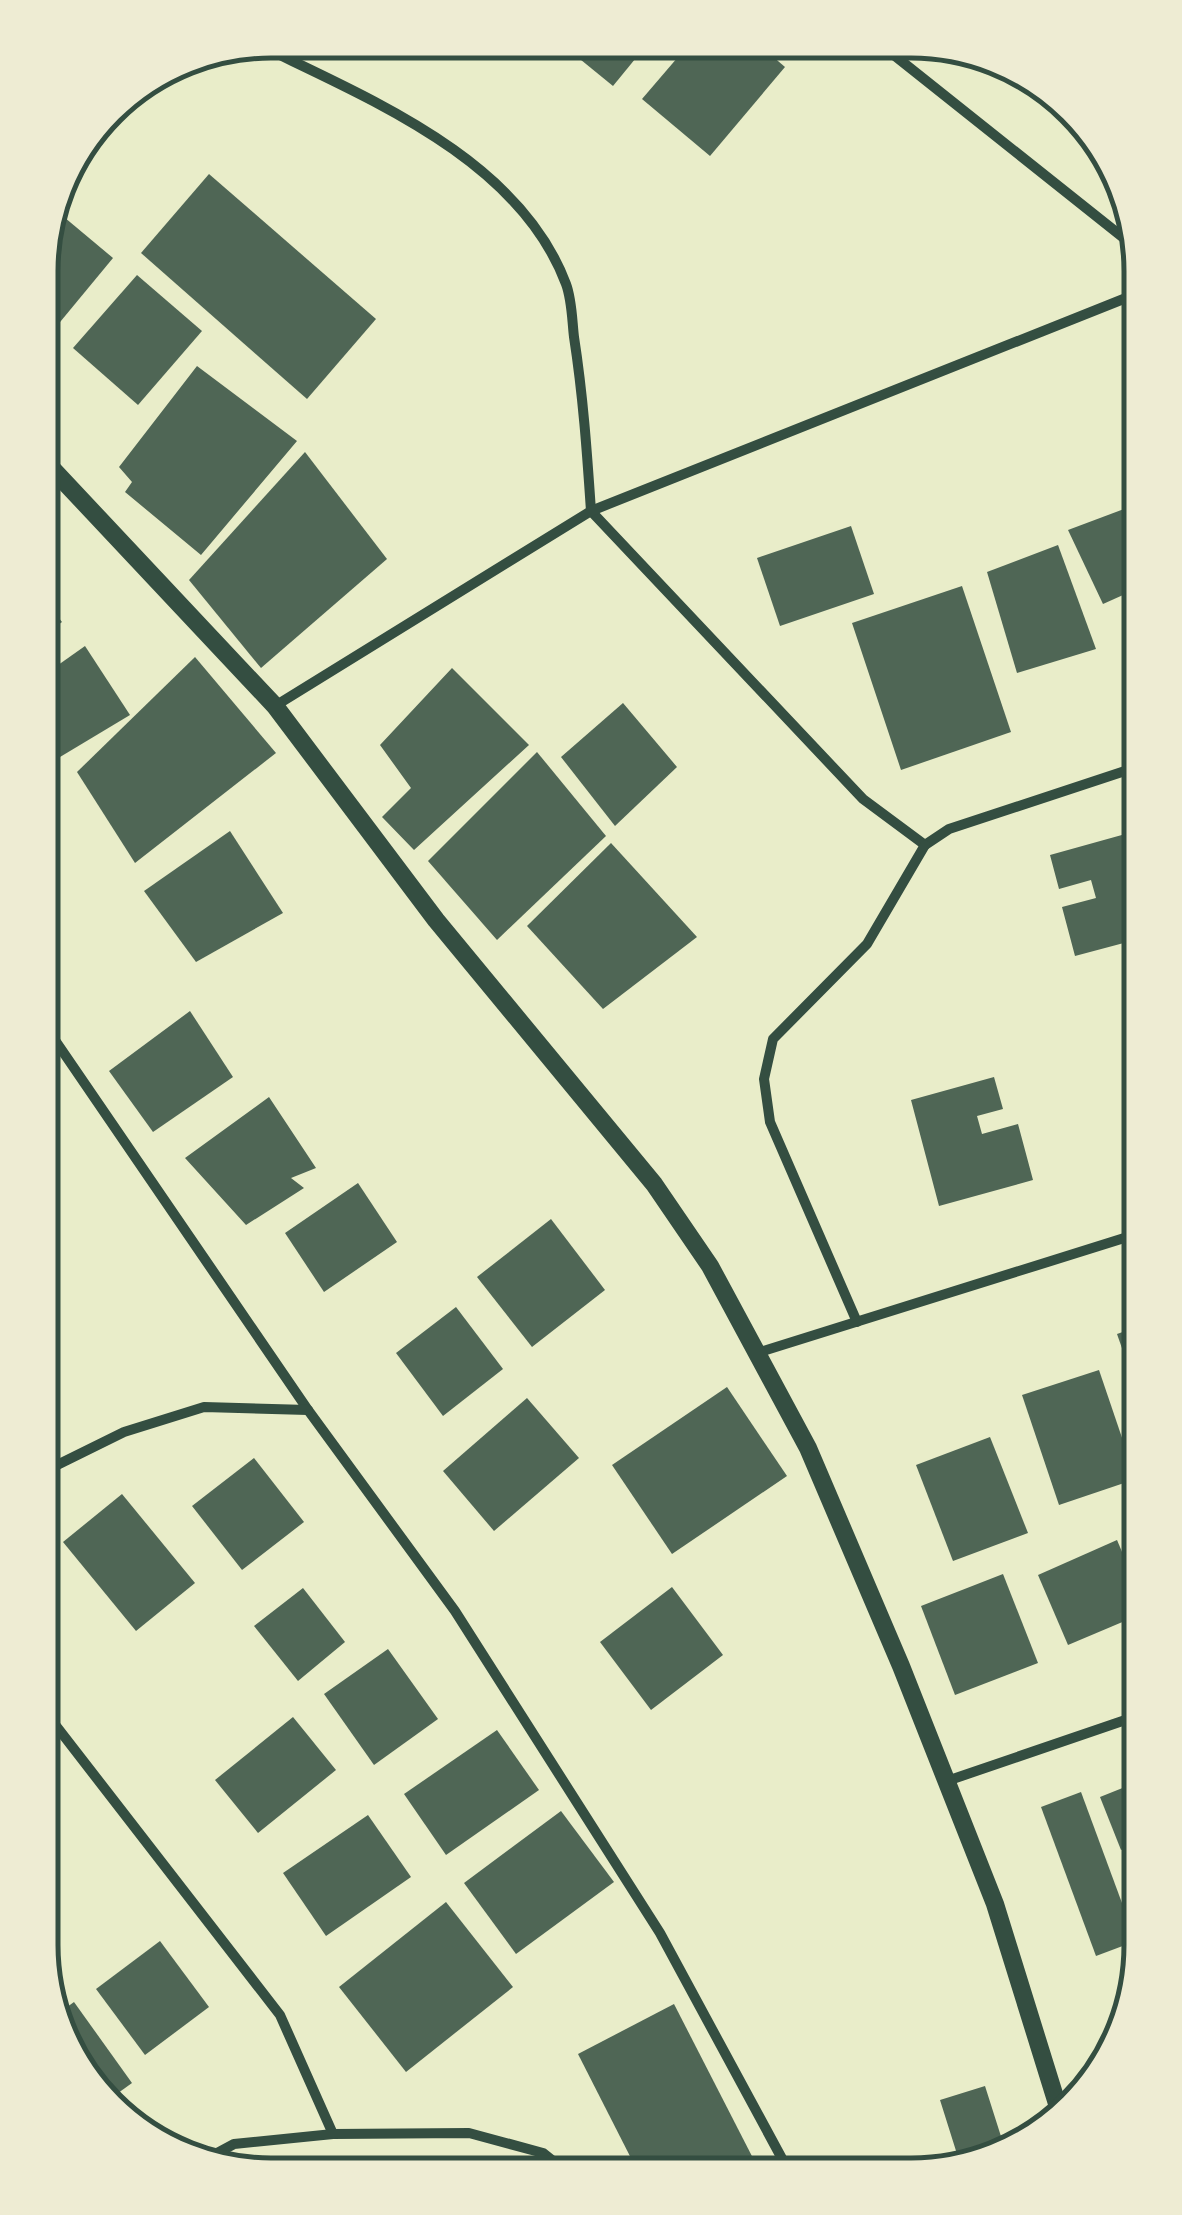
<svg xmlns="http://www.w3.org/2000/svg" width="1182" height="2215" font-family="'Crimson Pro',serif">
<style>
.building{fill:#4f6655}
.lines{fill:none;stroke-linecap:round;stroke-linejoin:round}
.minor{stroke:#344e41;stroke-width:10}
.tertiary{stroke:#344e41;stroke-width:18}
.rim{fill:none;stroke:#344e41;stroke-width:5}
</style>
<rect width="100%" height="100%" fill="#e9edc9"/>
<g class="building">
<polygon points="559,42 649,42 613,86"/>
<polygon points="690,43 757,43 785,67 710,156 642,99"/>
<polygon points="209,174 376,319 307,399 141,253"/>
<polygon points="52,207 113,258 51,333 42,326 42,241"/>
<polygon points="137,275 202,331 138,405 73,348"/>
<polygon points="197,366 297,441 201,555 125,492 132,482 119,467"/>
<polygon points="305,452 387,559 261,668 189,580"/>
<polygon points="1132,506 1132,591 1103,604 1068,530"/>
<polygon points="851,526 874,594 780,626 757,558"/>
<polygon points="1058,545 1096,649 1017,673 987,572"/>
<polygon points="962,586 1011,732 901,770 852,623"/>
<polygon points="44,599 62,622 44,635"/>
<polygon points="85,646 130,715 50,763 45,756 44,675"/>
<polygon points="195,657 276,753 135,863 77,772"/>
<polygon points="452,668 529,745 414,850 382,817 411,788 380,745"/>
<polygon points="623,703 677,767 615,826 561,757"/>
<polygon points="537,752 606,836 497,940 428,861"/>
<polygon points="230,831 283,913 196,962 144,891"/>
<polygon points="1129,833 1134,851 1135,940 1075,956 1062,907 1096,898 1091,880 1059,889 1050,855"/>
<polygon points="611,843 697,937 603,1009 527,926"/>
<polygon points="190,1011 233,1077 153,1132 109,1071"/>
<polygon points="994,1077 1003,1109 977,1116 982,1134 1018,1124 1033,1180 939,1206 911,1100"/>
<polygon points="269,1097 316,1168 291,1178 304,1188 246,1225 185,1158"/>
<polygon points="358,1183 397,1242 324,1292 285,1233"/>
<polygon points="47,1195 59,1210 48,1219"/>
<polygon points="551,1219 605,1290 532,1347 477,1277"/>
<polygon points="456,1307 503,1369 443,1416 396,1353"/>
<polygon points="1137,1327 1138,1391 1137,1391 1117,1334"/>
<polygon points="1099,1370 1136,1479 1059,1505 1022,1395"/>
<polygon points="727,1387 787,1476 672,1554 612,1465"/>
<polygon points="527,1398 579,1458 494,1531 443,1471"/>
<polygon points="990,1437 1028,1533 953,1561 916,1465"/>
<polygon points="254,1458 304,1522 242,1570 192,1506"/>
<polygon points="122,1494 195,1583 136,1631 63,1542"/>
<polygon points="1117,1540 1139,1592 1139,1615 1068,1645 1038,1575"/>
<polygon points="1003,1574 1038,1663 955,1695 921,1606"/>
<polygon points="672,1587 723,1655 651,1710 600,1642"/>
<polygon points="303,1588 345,1642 298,1681 254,1626"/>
<polygon points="388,1649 438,1719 374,1765 324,1694"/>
<polygon points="293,1717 336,1770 258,1833 215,1780"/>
<polygon points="497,1730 539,1790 446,1855 404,1794"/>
<polygon points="1140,1781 1141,1842 1121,1850 1100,1797"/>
<polygon points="1081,1792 1136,1941 1096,1956 1041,1807"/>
<polygon points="561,1811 614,1882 516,1954 464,1883"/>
<polygon points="368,1815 411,1877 326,1936 283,1873"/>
<polygon points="446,1902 513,1987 406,2072 339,1987"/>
<polygon points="160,1941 209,2007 145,2055 96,1989"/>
<polygon points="74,2002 132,2083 107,2101 52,2018"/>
<polygon points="674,2004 757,2166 636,2168 578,2054"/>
<polygon points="985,2086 1005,2149 985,2163 927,2164 957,2154 940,2100"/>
</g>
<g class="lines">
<g class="minor">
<path d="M 255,43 C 367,98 519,158 566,284 C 572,300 572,320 574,337 C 583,395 587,452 591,511 L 863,799 L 925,845 L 949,829 L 1134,768"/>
<polyline points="880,44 1130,243"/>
<polyline points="275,706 591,511 1131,296"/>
<polyline points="46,1027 308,1410 455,1611 660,1933 786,2166"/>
<polyline points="857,1322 770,1122 764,1079 773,1039 867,944 925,845"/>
<polyline points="760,1352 1137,1234"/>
<polyline points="49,1469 124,1432 204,1407 308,1410"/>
<polyline points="50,1718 280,2015 333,2134"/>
<polyline points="944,1782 1140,1715"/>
<polyline points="208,2158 234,2144 333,2134 469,2133 543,2153 563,2169"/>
</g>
<polyline class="tertiary" points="43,459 275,706 436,920 654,1184 710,1266 808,1448 901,1666 995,1904 1059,2110"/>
</g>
<path d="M0 0H1182V2215H0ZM271 58H911A213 213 0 0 1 1124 271V1945A213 213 0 0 1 911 2158H271A213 213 0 0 1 58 1945V271A213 213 0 0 1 271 58Z" fill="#eeecd3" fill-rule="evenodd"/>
<path class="rim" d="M271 58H911A213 213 0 0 1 1124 271V1945A213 213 0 0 1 911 2158H271A213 213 0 0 1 58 1945V271A213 213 0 0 1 271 58Z"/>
</svg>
